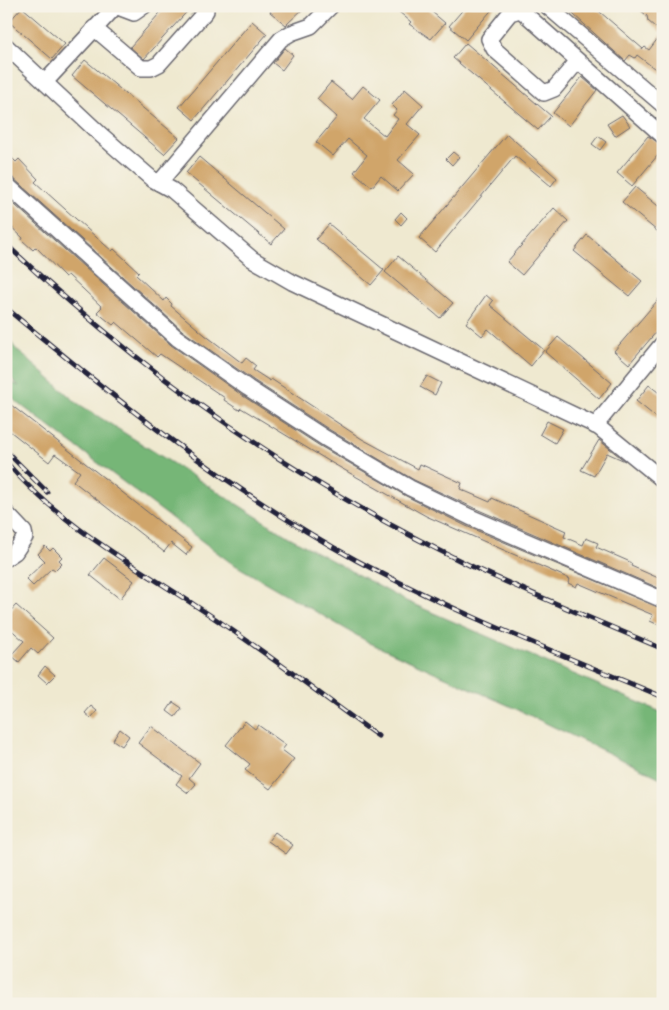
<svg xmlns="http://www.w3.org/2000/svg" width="669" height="1010" font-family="Itim,sans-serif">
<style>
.forest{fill:#76b677;stroke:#4c6c59}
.building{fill:#d0a56b}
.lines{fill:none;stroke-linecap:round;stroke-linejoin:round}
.minor-casing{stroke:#6a686f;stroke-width:18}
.minor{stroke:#fff;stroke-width:15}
.rail-casing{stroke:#22223b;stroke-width:5}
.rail{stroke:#f7f3e8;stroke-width:3;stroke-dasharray:9;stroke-linecap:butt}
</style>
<rect width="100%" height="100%" fill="#f7f3e8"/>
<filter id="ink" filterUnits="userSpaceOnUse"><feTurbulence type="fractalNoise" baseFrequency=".02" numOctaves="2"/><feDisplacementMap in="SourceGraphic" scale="10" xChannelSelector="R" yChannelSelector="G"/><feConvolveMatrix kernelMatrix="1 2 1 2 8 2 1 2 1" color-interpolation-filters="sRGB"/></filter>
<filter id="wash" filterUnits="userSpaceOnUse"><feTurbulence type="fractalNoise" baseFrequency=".0096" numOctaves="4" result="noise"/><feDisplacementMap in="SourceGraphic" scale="20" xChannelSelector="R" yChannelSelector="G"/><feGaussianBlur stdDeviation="1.12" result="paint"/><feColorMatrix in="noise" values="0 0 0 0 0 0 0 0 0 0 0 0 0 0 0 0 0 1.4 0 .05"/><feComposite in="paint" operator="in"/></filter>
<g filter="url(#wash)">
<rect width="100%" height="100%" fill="#efe9d0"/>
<polygon class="forest" points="6,335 15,348 77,403 289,537 406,601 663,713 663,779 512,707 370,643 230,562 6,394 6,380 19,386 6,373"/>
<g id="blocks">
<g class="building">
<polygon points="166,6 192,6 144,59 130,47"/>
<polygon points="274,6 306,6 286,25 270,12"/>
<polygon points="392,6 425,6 445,23 431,39 409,24 411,22"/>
<polygon points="466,6 495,6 466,40 449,26"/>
<polygon points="564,6 593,6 643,49 645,47 649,50 662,33 648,21 647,16 636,6 663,8 663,75 637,55 635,58 630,55 625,61"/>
<polygon points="22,7 65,44 52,59 9,22"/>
<polygon points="252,21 267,34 194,120 179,107"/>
<polygon points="466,43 551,116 538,130 453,58"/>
<polygon points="285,48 293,55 282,70 273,63"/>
<polygon points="85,60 179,138 164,154 72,76"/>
<polygon points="582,77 597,90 569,126 553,113"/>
<polygon points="331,82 352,99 363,86 380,100 364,119 385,136 398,119 393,115 397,110 392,105 405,89 423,105 407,124 420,135 398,160 414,174 398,191 381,176 372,187 354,172 367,155 348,139 333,156 316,142 337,117 317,99"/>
<polygon points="622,115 630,126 615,136 607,124"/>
<polygon points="507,134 557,178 551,186 515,156 435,252 419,238"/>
<polygon points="598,136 606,142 600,150 592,144"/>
<polygon points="648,136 663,145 663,149 632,186 617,173"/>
<polygon points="6,152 16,162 19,159 38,179 35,182 96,237 112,251 114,249 139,272 136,275 164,301 166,298 172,304 171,306 205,335 242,363 246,358 256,366 253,370 270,381 271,379 362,439 418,469 420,464 462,483 460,489 490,502 492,498 566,531 564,537 583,545 586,538 598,543 596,547 628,561 632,564 631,566 663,580 663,590 474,508 414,480 330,430 253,380 183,331 12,177 6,175"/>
<polygon points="453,152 459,157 452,165 446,159"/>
<polygon points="199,157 284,229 271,244 186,173"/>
<polygon points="635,187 663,210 663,236 622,202"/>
<polygon points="6,197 171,345 243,396 320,446 406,496 466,526 663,609 663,627 650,621 653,615 578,583 576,587 568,583 570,579 426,516 332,463 241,408 239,410 224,400 225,398 160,354 157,357 116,322 113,325 103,317 97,312 102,307 83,289 68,275 65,277 36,247 33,250 22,240 23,238 6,222"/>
<polygon points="554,208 568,221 522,275 507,262"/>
<polygon points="401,212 407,218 401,225 395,219"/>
<polygon points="329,224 384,270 371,285 316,239"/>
<polygon points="587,235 642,281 629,296 574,251"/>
<polygon points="398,256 453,303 440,318 385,272"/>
<polygon points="663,294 663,324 629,364 614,351"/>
<polygon points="486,295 493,301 490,305 544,350 531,366 488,329 482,336 466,323"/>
<polygon points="558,337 612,383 599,399 545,352"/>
<polygon points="427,376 441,383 435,395 420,387"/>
<polygon points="649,385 663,396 663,423 636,401"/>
<polygon points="6,401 192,547 186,555 171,543 164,552 73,481 80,472 55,454 49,462 6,428"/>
<polygon points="547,421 563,429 555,443 540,434"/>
<polygon points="599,440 625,461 607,453 594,476 581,470"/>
<polygon points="45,546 50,551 53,548 62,557 59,560 62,563 55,570 52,568 33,586 26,579 45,561 38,554"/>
<polygon points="104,558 134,581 120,599 90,575"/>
<polygon points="16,605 53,638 38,654 31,648 19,662 11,655 24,641 6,625 6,616"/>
<polygon points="45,666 55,675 47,683 38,675"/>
<polygon points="173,702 182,708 175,717 167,711"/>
<polygon points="91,706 97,711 91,718 85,713"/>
<polygon points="245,721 255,729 258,725 286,745 282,750 294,759 270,789 245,770 250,764 226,745"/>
<polygon points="151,726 200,763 189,778 196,784 188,793 176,784 182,776 138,743"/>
<polygon points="120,729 129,736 122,746 113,740"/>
<polygon points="275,832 293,845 286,854 268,841"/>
</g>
</g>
</g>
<g filter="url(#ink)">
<use href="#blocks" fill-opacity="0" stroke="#6a686f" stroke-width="1"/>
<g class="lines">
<defs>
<g id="minor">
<polyline points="547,6 663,105"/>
<polyline points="94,28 141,68 151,68 159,64 206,11"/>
<polyline points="6,46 101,135 152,179 172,190 252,259 292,282 597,426 663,480"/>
<polyline points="578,61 554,89 544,93 494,49 489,39 510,13 520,10 523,12 663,136"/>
<polyline points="46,81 114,8 118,7 134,13 144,6"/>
<polyline points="159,183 281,39 291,33 311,26 331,6"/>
<polyline points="6,184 177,338 248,388 325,438 410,488 470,517 663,600"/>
<polyline points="595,426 663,343"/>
<polyline points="6,513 24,532 25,537 15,552 6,558"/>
</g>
</defs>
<use href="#minor" class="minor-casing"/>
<use href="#minor" class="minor"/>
<defs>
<g id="rail">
<path d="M 6,244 C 143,374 299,483 469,565 C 533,595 598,621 663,649"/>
<path d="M 6,308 C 116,400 230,491 356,560 C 455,613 560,654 663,697"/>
<polyline points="6,451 47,492"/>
<path d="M 6,462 C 58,523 130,563 196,606 C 258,646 317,692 378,736"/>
</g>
</defs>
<use href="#rail" class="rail-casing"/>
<use href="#rail" class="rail"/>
</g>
</g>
<rect width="669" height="1010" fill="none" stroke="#f7f3e8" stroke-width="25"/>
</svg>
